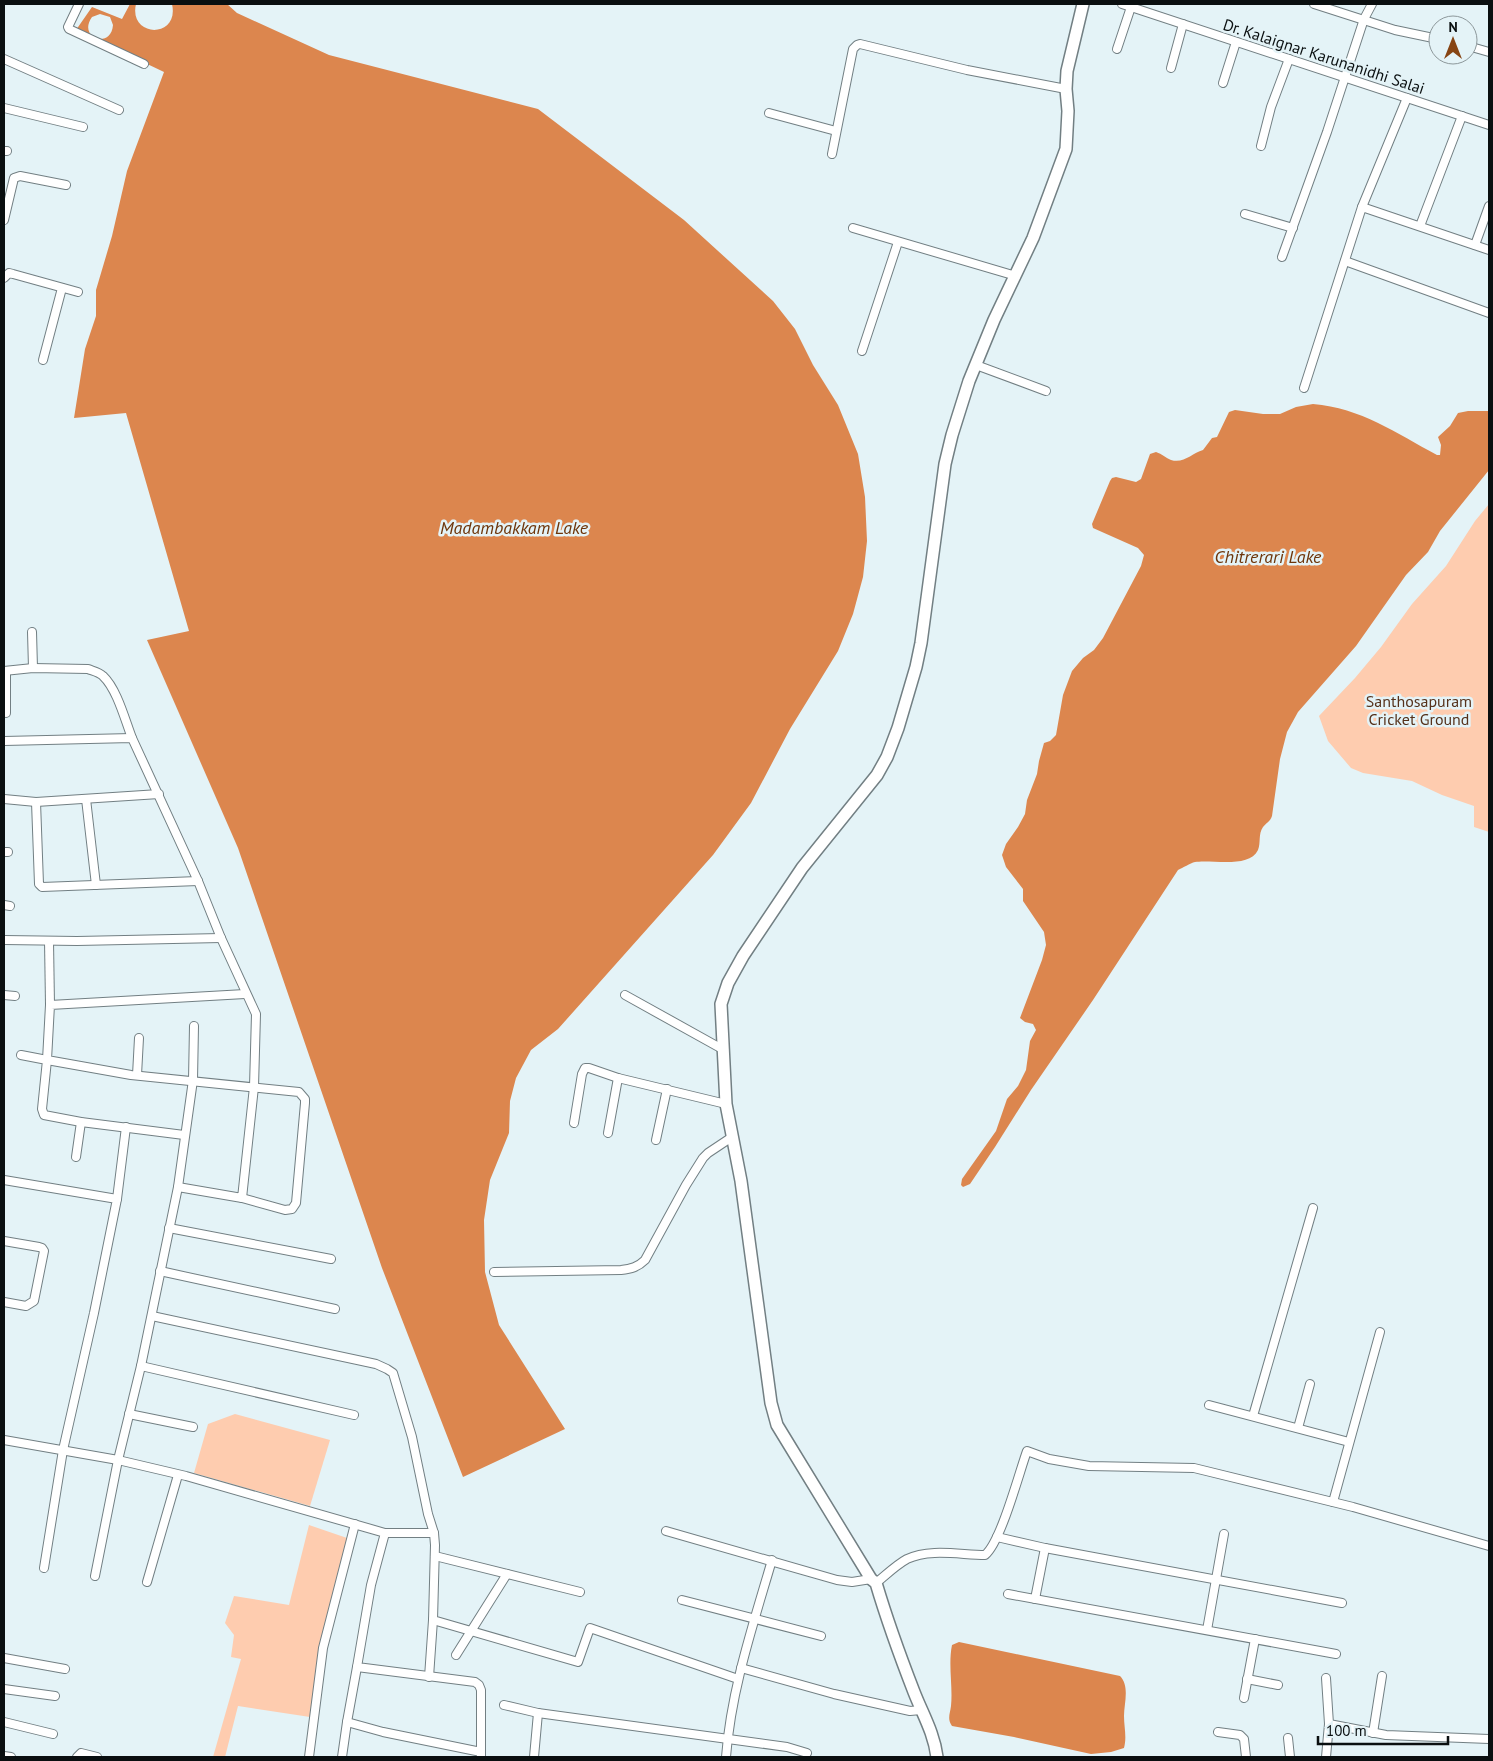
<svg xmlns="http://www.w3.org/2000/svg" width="1493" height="1761" font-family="'PT Sans',sans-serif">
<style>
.green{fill:#feccaf}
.water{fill:#dc864e;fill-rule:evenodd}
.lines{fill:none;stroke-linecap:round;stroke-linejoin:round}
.street-casing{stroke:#727f83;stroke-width:10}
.secondary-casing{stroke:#727f83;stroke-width:14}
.street{stroke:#fff;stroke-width:8}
.secondary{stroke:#fff;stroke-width:11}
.labels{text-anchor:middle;stroke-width:5;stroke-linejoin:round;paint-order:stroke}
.street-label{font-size:16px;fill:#0a0f10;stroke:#e4f3f7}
.park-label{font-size:16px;fill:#56321b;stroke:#e4f3f7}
.water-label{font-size:18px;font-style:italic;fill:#6d350a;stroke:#e4f3f7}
</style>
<rect width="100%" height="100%" fill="#e4f3f7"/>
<g class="green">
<polygon points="1489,504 1489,832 1474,827 1474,806 1442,795 1412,781 1363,773 1351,768 1328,741 1319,716 1355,678 1381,647 1412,604 1446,566 1475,521"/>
<polygon points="235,1414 330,1440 310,1506 194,1473 208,1424"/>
<polygon points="309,1525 347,1538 310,1717 238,1706 225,1757 213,1757 241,1659 231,1657 234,1635 225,1623 234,1596 289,1605"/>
</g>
<g class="water">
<path d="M 130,4 L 136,4 C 128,38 180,39 172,4 L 227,4 L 237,13 L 329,55 L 538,109 L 684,220 L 773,301 L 795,329 L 813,365 L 838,405 L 858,454 L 865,497 L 867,541 L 863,577 L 853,614 L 838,651 L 790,729 L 751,803 L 713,855 L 558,1029 L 531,1050 L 516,1078 L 510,1101 L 509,1133 L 490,1180 L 484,1220 L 485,1272 L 499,1325 L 565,1429 L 463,1477 L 382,1268 L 238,848 L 147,640 L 189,631 L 126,413 L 74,418 L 85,349 L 96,316 L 96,290 L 112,236 L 127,171 L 164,72 L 76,30 L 92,7 L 122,19 ZM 100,14 L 110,17 L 113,25 C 111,50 77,38 92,17 Z"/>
<path d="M 1313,404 C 1361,408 1396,433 1437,455 L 1440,455 L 1441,445 L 1438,437 L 1450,426 L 1458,413 L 1468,411 L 1489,411 L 1489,470 L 1440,531 L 1428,552 L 1406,575 L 1356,646 L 1298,712 L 1287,732 L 1280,759 L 1272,816 C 1270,822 1266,823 1263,827 C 1258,834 1261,843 1258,850 C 1249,869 1211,859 1195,862 C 1190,863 1183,868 1178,870 L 1093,1000 L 1031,1090 L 995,1147 L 970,1184 L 963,1187 L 961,1185 L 962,1179 L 996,1131 L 1007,1099 L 1018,1086 L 1026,1070 L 1030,1041 L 1036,1030 L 1033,1024 L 1025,1022 L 1020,1018 L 1042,960 L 1046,945 L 1044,932 L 1023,901 L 1023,889 L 1006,867 L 1002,855 L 1006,844 L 1018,827 L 1025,814 L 1027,800 L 1037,774 L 1039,761 L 1044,743 L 1050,741 L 1056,735 L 1063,695 L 1072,671 L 1083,658 L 1094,650 L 1103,638 L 1141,566 L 1144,555 L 1138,548 L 1093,528 L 1092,524 L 1110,481 L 1112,478 L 1116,477 L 1136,482 L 1141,479 L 1150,454 L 1156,452 C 1162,454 1166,458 1171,460 C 1184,464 1192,453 1203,450 L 1212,438 L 1217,437 L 1229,412 L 1235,410 L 1263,414 L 1280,414 L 1296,407 Z"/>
<path d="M 959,1642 L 1120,1676 C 1130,1686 1124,1704 1124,1716 C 1124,1727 1127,1737 1124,1748 L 1111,1752 L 1091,1754 L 1014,1737 L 952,1726 C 947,1719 950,1714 951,1706 C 953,1686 948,1665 952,1645 Z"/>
</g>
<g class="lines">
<defs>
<g id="street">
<polyline points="79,4 68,27 69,29 144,64"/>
<polyline points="1122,4 1489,125"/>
<polyline points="1314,4 1395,30 1438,39"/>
<polyline points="1468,46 1489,52"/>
<polyline points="1117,49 1131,7"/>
<polyline points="4,59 119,110"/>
<polyline points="1171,68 1183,24"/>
<polyline points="1223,83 1236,42"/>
<polyline points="4,108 83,127"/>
<polyline points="769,113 836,131"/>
<polyline points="1261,146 1271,107 1289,59"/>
<polyline points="4,151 7,151"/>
<polyline points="832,154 853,49 857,45 860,44 967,70 1066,89"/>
<polyline points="1362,207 1407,98"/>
<polyline points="1245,214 1293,228"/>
<polyline points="4,220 14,178 20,176 66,185"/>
<polyline points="1420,226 1462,116"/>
<polyline points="853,228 1016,276"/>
<polyline points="1475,245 1489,206"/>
<polyline points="1282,257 1327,132 1364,19 1372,4"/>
<polyline points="1345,261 1489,313"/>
<polyline points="4,278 9,273 13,274 78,292"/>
<polyline points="862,351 898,242"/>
<polyline points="43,360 62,288"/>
<polyline points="976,365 1046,391"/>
<polyline points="1304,388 1362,207 1489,250"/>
<polyline points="32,632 33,668"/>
<path d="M 4,671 L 33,668 L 88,669 C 93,671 99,672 103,676 C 117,689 125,720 132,738"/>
<polyline points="6,713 6,671"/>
<polyline points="4,741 132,738 198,881 221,938 256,1014 254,1087 242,1198 178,1187"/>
<polyline points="4,799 36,802 159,794"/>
<polyline points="86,799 96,885"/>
<polyline points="36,802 39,884 42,887 198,881"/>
<polyline points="4,852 8,852"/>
<polyline points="4,905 10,906"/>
<polyline points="4,940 77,941 221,938"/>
<polyline points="49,941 50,1005"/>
<polyline points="4,995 15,996"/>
<polyline points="625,995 724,1050"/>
<polyline points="21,1055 47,1060 42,1109 44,1115 81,1122 184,1135"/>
<polyline points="137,1075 139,1038"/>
<polyline points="574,1123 582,1074 585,1068 589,1068 618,1078 726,1104"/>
<polyline points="608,1133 618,1078"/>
<polyline points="656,1140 667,1089"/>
<polyline points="76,1157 81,1122"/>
<polyline points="4,1180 117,1199 94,1313 63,1450 44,1568"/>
<polyline points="242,1198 285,1210 292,1209 296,1203 305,1103 305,1099 299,1092 131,1075 47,1060 50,1005 245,994"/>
<polyline points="117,1199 126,1127"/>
<polyline points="169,1228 331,1259"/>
<polyline points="4,1241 39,1247 42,1248 44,1251 34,1301 26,1306 4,1302"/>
<polyline points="160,1271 335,1309"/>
<path d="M 494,1272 L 621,1270 C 631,1269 638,1267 645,1260 L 686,1185 L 703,1158 L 708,1153 L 732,1137"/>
<polyline points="152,1316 376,1364 387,1369 393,1373 412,1437 428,1514 434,1533 385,1533 371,1585 357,1667 475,1682 479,1685 481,1690 481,1757"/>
<polyline points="141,1366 354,1415"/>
<polyline points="1209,1405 1349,1442"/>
<polyline points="129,1414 193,1427"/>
<polyline points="1253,1416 1313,1208"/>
<polyline points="1298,1428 1310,1384"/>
<polyline points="4,1440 118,1460 186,1476 385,1533"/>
<polyline points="1333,1502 1380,1332"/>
<polyline points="666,1531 837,1580 852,1582 871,1579"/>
<polyline points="434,1533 435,1545 433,1620 578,1662 590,1628 738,1679"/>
<polyline points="997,1537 1045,1548 1342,1603"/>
<polyline points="435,1556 580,1592"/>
<polyline points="95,1576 118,1460 141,1366 178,1187 193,1080 194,1026"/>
<polyline points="147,1582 178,1475"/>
<path d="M 876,1583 C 886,1575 896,1565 907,1559 C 930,1548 961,1555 985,1555 C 1001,1542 1019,1473 1027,1451 L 1049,1459 L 1089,1466 L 1194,1468 L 1353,1507 L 1489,1546"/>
<polyline points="1008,1594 1336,1654"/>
<polyline points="1035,1599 1045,1548"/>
<polyline points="682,1600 821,1636"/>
<polyline points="1207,1630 1224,1534"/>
<polyline points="456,1655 507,1574"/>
<polyline points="4,1658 65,1669"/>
<polyline points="357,1667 347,1722 383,1732 481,1752"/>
<polyline points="741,1668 834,1694 910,1711 921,1710"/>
<polyline points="429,1677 433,1620"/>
<polyline points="1326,1678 1329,1724"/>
<polyline points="1247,1679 1278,1685"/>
<polyline points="4,1689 55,1696"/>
<polyline points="1244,1698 1255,1639"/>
<polyline points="504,1705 538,1713 787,1747 807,1753"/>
<polyline points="4,1722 53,1734"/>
<polyline points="1218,1732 1240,1735 1244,1739 1246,1757"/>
<polyline points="1373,1733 1382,1676"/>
<polyline points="1288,1738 1290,1757"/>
<polyline points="4,1756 11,1757"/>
<polyline points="77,1757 81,1753 97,1757"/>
<polyline points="309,1757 323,1648 355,1524"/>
<polyline points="342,1757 347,1722"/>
<polyline points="534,1757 538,1713"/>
<path d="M 726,1757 C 731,1690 753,1625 772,1560"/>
<polyline points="1326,1757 1329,1724 1386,1735 1489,1739"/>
</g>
<path id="secondary" d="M 937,1757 C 934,1733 923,1715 914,1692 C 900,1656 887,1620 876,1583 L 871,1579 L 777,1425 L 771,1403 L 741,1181 L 726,1104 L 721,1004 L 728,983 L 743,956 L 802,868 L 877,775 L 887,757 L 898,728 L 916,667 L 921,643 L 945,464 L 952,435 L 969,381 L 994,320 L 1033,238 L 1066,149 L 1068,111 L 1066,89 L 1067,71 L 1083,4"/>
</defs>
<use href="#street" class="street-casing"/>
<use href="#secondary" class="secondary-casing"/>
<use href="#street" class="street"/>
<use href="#secondary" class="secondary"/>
</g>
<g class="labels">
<g class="street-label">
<text transform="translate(1324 56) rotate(18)" y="6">Dr. Kalaignar Karunanidhi Salai</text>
</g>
<g class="park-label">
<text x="1419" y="707">Santhosapuram<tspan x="1419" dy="18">Cricket Ground</tspan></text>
</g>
<g class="water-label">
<text x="514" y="534">Madambakkam Lake</text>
<text x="1268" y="563">Chitrerari Lake</text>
</g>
</g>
<rect width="1493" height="1761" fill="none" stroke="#0a0f10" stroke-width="10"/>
<g transform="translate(1453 40)"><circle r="24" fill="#e4f3f7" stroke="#8d989b"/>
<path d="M0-4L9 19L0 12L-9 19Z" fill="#874514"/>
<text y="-8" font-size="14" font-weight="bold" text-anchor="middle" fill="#0a0f10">N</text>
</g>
<path d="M1318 1736v8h130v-8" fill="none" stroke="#0a0f10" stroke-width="2.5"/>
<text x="1326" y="1736" font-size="15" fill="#0a0f10" stroke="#e4f3f7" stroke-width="4" paint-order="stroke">100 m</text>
</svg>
